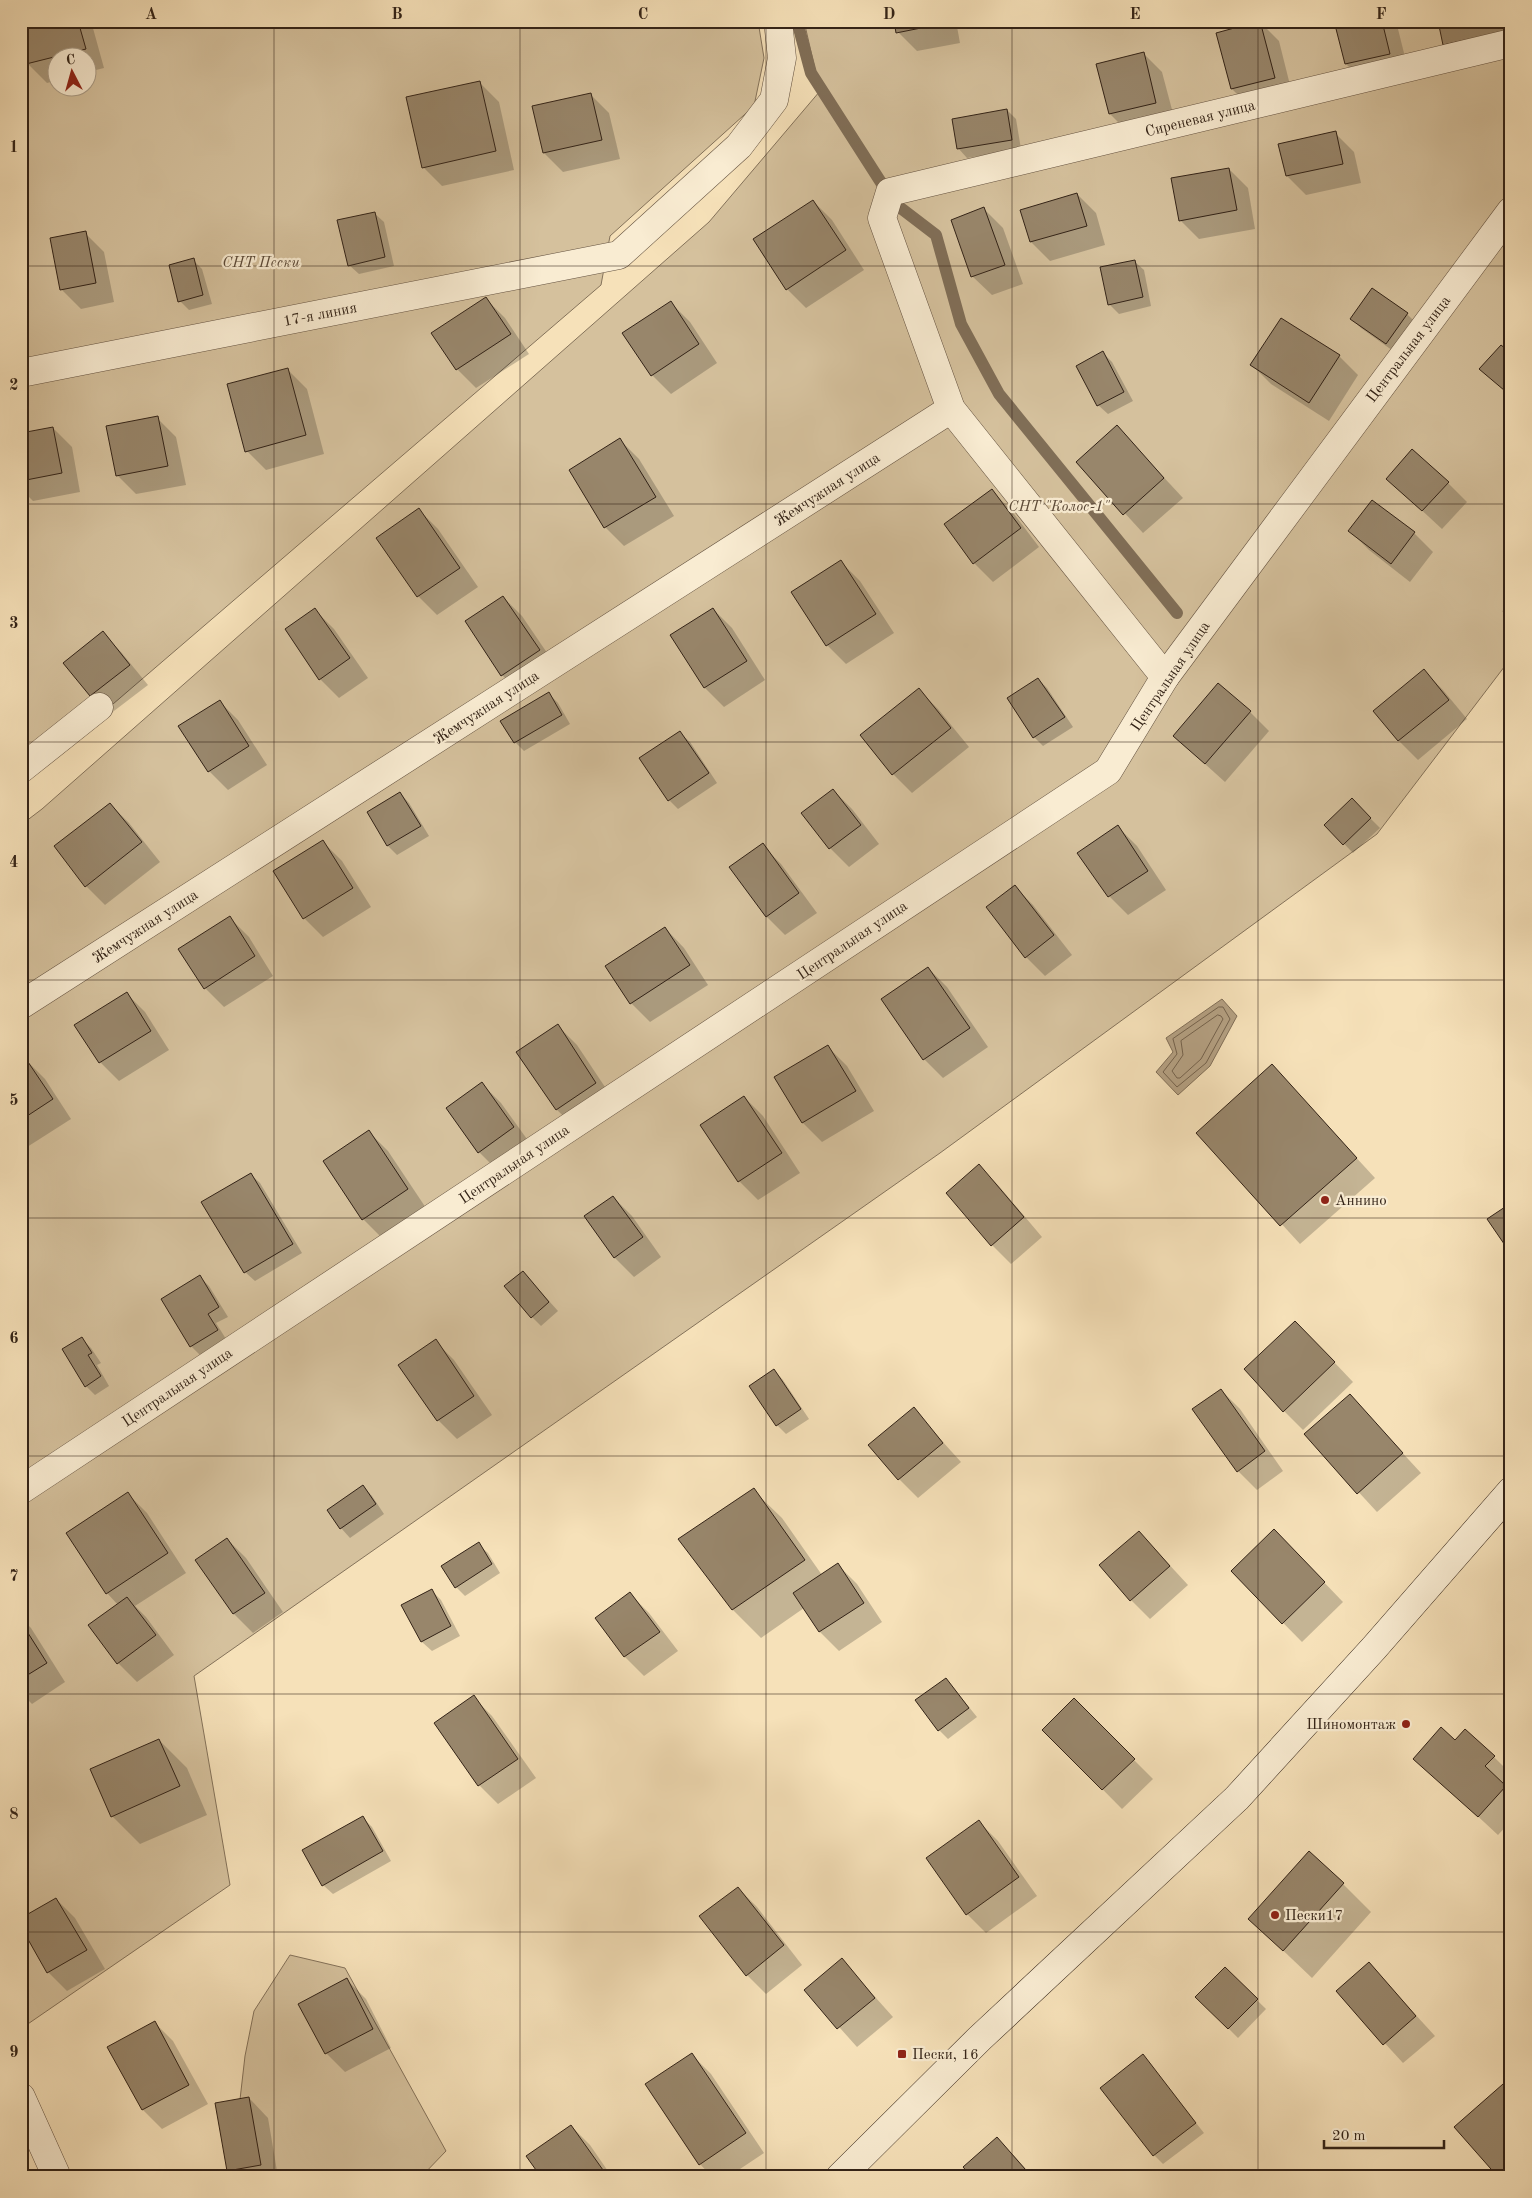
<svg xmlns="http://www.w3.org/2000/svg" width="1532" height="2198" font-family="'Old Standard TT',serif">
<style>
.green{fill:#d5c19d;stroke:#84725a;fill-rule:evenodd}
.water{fill:#b4a082;stroke:#806e57}
.shadow{fill:#0003}
.lines{fill:none;stroke-linecap:round;stroke-linejoin:round}
.shore{stroke:#74624c;stroke-width:1}
.stream{stroke:#806e57;stroke-width:12}
.building{fill:#98866b;stroke:#332317}
.street-casing{stroke:#645240;stroke-width:29}
.secondary-casing{stroke:#332317;stroke-width:29}
.street{stroke:#f9ecd2;stroke-width:28}
.secondary{stroke:#f9ecd2;stroke-width:28}
.grid{fill:none;stroke:#332317;stroke-width:1;stroke-opacity:0.55}
.poi-dot{fill:#8f2418;stroke:#f9ecd2;stroke-width:2}
.labels{text-anchor:middle;stroke-width:4.5;stroke-linejoin:round;paint-order:stroke}
.street-label{font-size:15px;fill:#332317;stroke:#f9ecd2}
.park-label{font-size:15px;font-style:italic;fill:#5c4a38;stroke:#f9ecd2}
.poi-label{font-size:15px;fill:#332317;stroke:#f9ecd2;text-anchor:start}
.neatline{fill:none;stroke:#332317;stroke-width:2}
.grid-label{font-size:16px;text-anchor:middle;font-weight:bold;fill:#332317}
</style>
<rect width="100%" height="100%" fill="#f6e1b9"/>
<filter id="stains"><feTurbulence type="fractalNoise" baseFrequency=".004" numOctaves="4"/><feColorMatrix values="0 0 0 0 .2 0 0 0 0 .09 0 0 0 0 .02 0 0 0 .5 -.17"/></filter>
<radialGradient id="worn" r=".72"><stop offset=".6" stop-color="#630" stop-opacity="0"/><stop offset="1" stop-color="#630" stop-opacity=".3"/></radialGradient>
<g class="green">
<path d="M 21,21 L 758,21 L 764,58 L 754,106 L 610,236 L 601,285 L 21,783 ZM 58,58 L 88,58 L 88,88 L 58,88 Z"/>
<polygon points="804,21 1511,21 1511,601 1503,611 1511,627 1511,658 1377,834 940,1153 194,1676 230,1885 22,2028 21,825 42,809 709,222 820,91"/>
<polygon points="290,1955 345,1968 446,2151 421,2177 241,2177 238,2117 245,2056 254,2011"/>
</g>
<polygon class="water" points="1222,999 1237,1016 1210,1066 1178,1095 1156,1072 1173,1052 1166,1038"/>
<g class="shadow">
<polygon points="21,21 91,21 104,68 88,72 88,58 58,58 58,80 47,83 28,64"/>
<polygon points="896,21 956,21 960,43 917,51 898,32"/>
<polygon points="1336,21 1396,21 1409,73 1365,83 1346,64"/>
<polygon points="1440,21 1511,21 1511,53 1464,64 1445,45"/>
<polygon points="1260,22 1279,41 1293,97 1251,108 1232,89"/>
<polygon points="1143,53 1162,72 1175,121 1129,133 1110,114"/>
<polygon points="480,83 499,102 514,170 442,186 423,167"/>
<polygon points="590,94 609,113 620,159 563,172 544,153 534,107"/>
<polygon points="1007,110 1016,119 1021,149 967,158 958,148"/>
<polygon points="1335,133 1354,152 1361,183 1306,195 1287,176 1280,145"/>
<polygon points="1229,169 1248,188 1255,229 1199,239 1180,220"/>
<polygon points="1077,194 1096,213 1105,245 1050,261 1031,242 1022,211"/>
<polygon points="813,201 832,220 864,270 806,308 787,289"/>
<polygon points="984,209 1003,228 1023,284 992,295 972,276"/>
<polygon points="374,213 384,222 394,266 359,274 349,265"/>
<polygon points="85,233 104,252 114,302 81,309 62,290 52,239"/>
<polygon points="193,260 202,269 212,304 189,310 180,301"/>
<polygon points="1134,261 1144,270 1151,306 1119,314 1109,304"/>
<polygon points="1372,290 1407,314 1416,323 1396,353 1361,328 1352,319"/>
<polygon points="486,299 505,318 529,354 476,388 457,369"/>
<polygon points="671,303 690,322 717,363 671,394 652,375"/>
<polygon points="1103,353 1112,362 1133,401 1108,414 1098,405"/>
<polygon points="1339,356 1358,375 1329,421 1271,384 1252,365"/>
<polygon points="288,370 307,389 324,454 266,470 247,451"/>
<polygon points="157,418 176,437 186,485 136,494 117,475"/>
<polygon points="1117,427 1183,498 1143,533 1078,462"/>
<polygon points="53,428 72,447 80,492 33,501 21,489 21,434"/>
<polygon points="620,440 639,459 674,516 624,546 605,527"/>
<polygon points="1388,479 1448,483 1467,502 1442,529"/>
<polygon points="992,491 1011,510 1039,547 993,582 974,563"/>
<polygon points="419,510 438,529 478,587 437,615 418,596"/>
<polygon points="1350,531 1414,533 1433,552 1410,582 1369,550"/>
<polygon points="841,562 860,581 894,633 846,664 827,645"/>
<polygon points="503,597 522,616 558,669 521,694 502,675 466,622"/>
<polygon points="713,609 732,628 765,680 724,707 705,688 672,636"/>
<polygon points="315,610 334,629 368,678 339,698 320,679"/>
<polygon points="102,633 121,652 148,685 110,714 91,695 65,663"/>
<polygon points="1424,671 1443,690 1467,719 1418,760 1399,741 1375,711"/>
<polygon points="1038,679 1047,688 1073,727 1043,746 1034,737"/>
<polygon points="919,690 938,709 969,747 912,793 893,774"/>
<polygon points="548,693 558,703 570,724 524,751 515,742"/>
<polygon points="219,701 238,720 267,765 228,790 209,771"/>
<polygon points="1250,712 1269,731 1225,782 1174,736"/>
<polygon points="680,733 690,742 717,783 678,809 669,800"/>
<polygon points="833,790 852,809 879,844 849,867 830,848"/>
<polygon points="400,793 409,803 429,836 397,855 388,846 368,813"/>
<polygon points="1352,800 1380,828 1353,853 1326,825"/>
<polygon points="110,804 129,823 160,862 105,905 86,886"/>
<polygon points="1118,827 1137,846 1166,890 1128,915 1109,896"/>
<polygon points="323,842 342,861 371,907 323,937 304,918 275,871"/>
<polygon points="762,845 781,864 817,913 785,935 766,916"/>
<polygon points="1014,886 1033,905 1072,955 1045,976 1026,957"/>
<polygon points="230,918 249,937 273,976 224,1007 205,988"/>
<polygon points="665,928 684,948 708,985 650,1022 631,1003"/>
<polygon points="928,968 947,987 988,1047 943,1078 924,1059"/>
<polygon points="126,993 145,1012 169,1050 119,1081 100,1062"/>
<polygon points="558,1026 577,1045 615,1102 576,1128 556,1109"/>
<polygon points="828,1047 847,1066 874,1111 822,1142 803,1123 776,1078"/>
<polygon points="26,1060 45,1079 71,1119 24,1149 21,1147 21,1063"/>
<polygon points="1272,1066 1375,1178 1300,1244 1198,1133"/>
<polygon points="482,1084 501,1103 532,1146 498,1171 479,1152"/>
<polygon points="744,1097 763,1116 800,1173 758,1200 739,1181"/>
<polygon points="369,1132 388,1151 426,1208 382,1238 363,1219"/>
<polygon points="979,1166 998,1185 1042,1237 1011,1264 992,1245"/>
<polygon points="250,1174 260,1183 302,1253 255,1281 245,1272 203,1202"/>
<polygon points="613,1197 632,1216 661,1257 634,1277 615,1258 586,1217"/>
<polygon points="523,1272 558,1311 541,1326 532,1317"/>
<polygon points="200,1277 209,1286 228,1317 216,1323 226,1339 200,1355 191,1346"/>
<polygon points="82,1339 91,1348 101,1363 97,1365 109,1386 95,1395 86,1386"/>
<polygon points="435,1341 454,1360 492,1415 457,1439 438,1420"/>
<polygon points="1314,1341 1353,1382 1303,1430 1284,1411"/>
<polygon points="774,1370 783,1380 809,1419 786,1434 777,1425"/>
<polygon points="1221,1390 1240,1409 1283,1471 1257,1490 1238,1471"/>
<polygon points="1350,1396 1421,1473 1377,1512 1306,1435"/>
<polygon points="913,1409 961,1462 918,1498 899,1479"/>
<polygon points="363,1486 372,1496 384,1514 350,1538 341,1528"/>
<polygon points="753,1490 782,1518 822,1575 838,1565 857,1584 882,1622 839,1651 820,1632 804,1608 761,1638 733,1610 680,1539"/>
<polygon points="128,1494 147,1513 186,1573 135,1606 146,1617 174,1655 137,1682 118,1663 118,1605 107,1593"/>
<polygon points="1139,1532 1188,1585 1150,1619 1131,1600"/>
<polygon points="227,1539 246,1558 283,1612 253,1633 234,1614 197,1560"/>
<polygon points="478,1544 488,1553 500,1573 465,1596 456,1587"/>
<polygon points="1293,1550 1343,1602 1302,1642 1232,1571"/>
<polygon points="431,1590 441,1600 460,1636 432,1651 422,1642 403,1605"/>
<polygon points="630,1594 649,1613 678,1651 644,1676 625,1657 597,1618"/>
<polygon points="21,1618 31,1628 65,1682 32,1704 21,1693"/>
<polygon points="946,1679 977,1717 948,1739 939,1730"/>
<polygon points="473,1697 492,1716 536,1778 498,1804 479,1785"/>
<polygon points="1074,1700 1153,1779 1122,1809 1044,1730"/>
<polygon points="159,1740 187,1768 207,1815 140,1844 112,1816"/>
<polygon points="1455,1742 1494,1757 1511,1774 1511,1778 1504,1785 1511,1792 1511,1821 1498,1835 1415,1758"/>
<polygon points="363,1818 372,1827 391,1861 333,1894 323,1885 304,1851"/>
<polygon points="979,1822 998,1841 1037,1896 986,1933 967,1914"/>
<polygon points="1343,1884 1371,1912 1312,1978 1250,1919"/>
<polygon points="738,1888 757,1907 802,1965 766,1994 747,1975"/>
<polygon points="56,1899 75,1918 105,1969 67,1991 48,1972"/>
<polygon points="842,1960 893,2017 857,2047 806,1990"/>
<polygon points="1369,1964 1435,2036 1403,2063 1337,1991"/>
<polygon points="1225,1969 1266,2009 1238,2038 1197,1997"/>
<polygon points="347,1980 366,1999 391,2048 345,2072 326,2053"/>
<polygon points="154,2022 173,2041 208,2104 162,2129 143,2110"/>
<polygon points="692,2055 711,2074 764,2153 728,2177 712,2177 700,2164"/>
<polygon points="1143,2056 1204,2133 1163,2164 1154,2155"/>
<polygon points="249,2098 268,2118 278,2177 234,2177 228,2170"/>
<polygon points="571,2126 590,2145 612,2177 543,2177"/>
<polygon points="997,2139 1016,2158 1033,2177 973,2177"/>
</g>
<g class="lines">
<g class="shore">
<polygon points="1219,1007 1223,1007 1230,1019 1206,1063 1177,1087 1163,1072 1177,1054 1173,1039"/>
<polygon points="1218,1015 1221,1016 1223,1019 1201,1059 1180,1078 1177,1078 1172,1071 1183,1055 1181,1041"/>
</g>
<g class="stream">
<polyline points="797,21 811,73 882,184"/>
<polyline points="902,209 936,235 961,324 999,394 1177,613"/>
</g>
</g>
<g class="building">
<polygon points="21,21 78,21 86,49 26,64 21,45"/>
<polygon points="894,21 941,21 941,24 896,33"/>
<polygon points="1260,21 1275,78 1231,89 1216,33"/>
<polygon points="1334,21 1382,21 1390,54 1345,64"/>
<polygon points="1438,21 1506,21 1508,31 1443,45"/>
<polygon points="1144,52 1156,103 1109,114 1096,64"/>
<polygon points="480,81 496,151 422,168 406,97"/>
<polygon points="591,93 602,140 543,153 532,106"/>
<polygon points="1007,109 1012,140 957,149 952,119"/>
<polygon points="1336,131 1343,164 1286,176 1278,144"/>
<polygon points="1229,168 1237,210 1179,221 1171,178"/>
<polygon points="1077,193 1087,226 1030,242 1020,210"/>
<polygon points="813,200 846,250 786,290 753,239"/>
<polygon points="984,207 1005,265 971,277 951,220"/>
<polygon points="375,212 385,257 348,266 337,220"/>
<polygon points="86,231 96,283 60,290 50,238"/>
<polygon points="194,258 203,295 178,302 169,265"/>
<polygon points="1135,260 1143,297 1108,305 1100,267"/>
<polygon points="1372,288 1408,313 1386,344 1350,319"/>
<polygon points="486,297 511,334 456,370 431,333"/>
<polygon points="671,301 699,344 651,376 622,333"/>
<polygon points="1281,318 1340,355 1309,403 1250,365"/>
<polygon points="1501,345 1511,353 1511,396 1479,369"/>
<polygon points="1103,351 1124,392 1097,406 1076,366"/>
<polygon points="288,368 306,435 245,452 227,384"/>
<polygon points="158,416 168,466 116,476 106,426"/>
<polygon points="1117,425 1164,478 1123,515 1076,462"/>
<polygon points="53,427 62,473 21,481 21,433"/>
<polygon points="620,438 656,497 604,528 569,470"/>
<polygon points="1412,449 1449,482 1422,511 1386,479"/>
<polygon points="992,489 1021,528 973,564 944,524"/>
<polygon points="1372,500 1415,532 1391,564 1348,531"/>
<polygon points="419,508 460,568 417,597 376,538"/>
<polygon points="841,560 876,614 826,646 791,592"/>
<polygon points="503,596 540,650 501,676 465,621"/>
<polygon points="315,608 350,658 319,680 285,629"/>
<polygon points="713,608 747,661 704,688 670,635"/>
<polygon points="103,631 130,665 90,696 63,663"/>
<polygon points="1424,669 1449,700 1398,741 1373,711"/>
<polygon points="1038,678 1065,717 1033,738 1007,698"/>
<polygon points="1218,683 1251,711 1205,764 1173,736"/>
<polygon points="919,688 951,728 892,775 860,735"/>
<polygon points="549,692 562,715 514,743 500,721"/>
<polygon points="220,700 249,746 208,772 178,726"/>
<polygon points="680,731 709,773 668,801 639,758"/>
<polygon points="833,789 861,825 829,849 801,813"/>
<polygon points="400,792 421,826 387,846 367,812"/>
<polygon points="1352,798 1371,818 1343,845 1324,825"/>
<polygon points="110,803 142,842 85,887 54,846"/>
<polygon points="1118,825 1148,871 1108,897 1077,853"/>
<polygon points="323,840 353,888 303,919 273,871"/>
<polygon points="763,843 799,893 766,917 729,867"/>
<polygon points="1015,885 1054,935 1025,958 986,907"/>
<polygon points="230,916 255,956 204,989 178,949"/>
<polygon points="665,927 690,965 630,1004 605,966"/>
<polygon points="928,967 970,1028 923,1060 881,999"/>
<polygon points="127,992 151,1031 99,1063 74,1025"/>
<polygon points="558,1024 596,1083 556,1110 516,1052"/>
<polygon points="828,1045 856,1091 802,1123 774,1077"/>
<polygon points="26,1059 53,1099 21,1120 21,1062"/>
<polygon points="1272,1064 1357,1158 1280,1226 1196,1133"/>
<polygon points="482,1082 514,1127 478,1153 446,1108"/>
<polygon points="744,1096 782,1153 738,1182 700,1125"/>
<polygon points="369,1130 408,1189 362,1220 323,1161"/>
<polygon points="979,1164 1024,1217 991,1246 946,1193"/>
<polygon points="251,1173 293,1244 244,1273 201,1202"/>
<polygon points="613,1196 643,1237 614,1258 584,1216"/>
<polygon points="1511,1203 1511,1254 1487,1219"/>
<polygon points="523,1271 549,1302 531,1318 504,1286"/>
<polygon points="200,1275 219,1307 208,1314 218,1330 190,1347 161,1299"/>
<polygon points="1295,1321 1335,1362 1283,1412 1244,1369"/>
<polygon points="82,1337 92,1353 88,1355 101,1376 85,1387 62,1349"/>
<polygon points="436,1339 474,1396 437,1421 398,1365"/>
<polygon points="774,1369 801,1409 776,1426 749,1386"/>
<polygon points="1221,1389 1265,1451 1237,1472 1192,1409"/>
<polygon points="1350,1394 1403,1453 1357,1494 1304,1434"/>
<polygon points="914,1407 943,1443 898,1480 868,1445"/>
<polygon points="363,1485 376,1504 340,1529 327,1510"/>
<polygon points="754,1488 805,1560 732,1610 678,1539"/>
<polygon points="128,1492 168,1553 106,1594 66,1533"/>
<polygon points="1274,1529 1325,1582 1282,1624 1231,1571"/>
<polygon points="1139,1531 1170,1566 1130,1601 1099,1565"/>
<polygon points="227,1538 265,1593 233,1614 195,1560"/>
<polygon points="479,1542 492,1564 455,1588 441,1566"/>
<polygon points="838,1563 864,1603 819,1632 793,1593"/>
<polygon points="432,1589 451,1626 421,1642 401,1605"/>
<polygon points="630,1592 660,1632 624,1657 595,1618"/>
<polygon points="127,1597 156,1635 117,1664 88,1625"/>
<polygon points="21,1622 47,1663 21,1679"/>
<polygon points="946,1678 969,1708 938,1731 915,1700"/>
<polygon points="474,1695 518,1759 478,1786 434,1723"/>
<polygon points="1074,1698 1135,1759 1102,1790 1042,1730"/>
<polygon points="1441,1727 1455,1740 1465,1729 1495,1756 1485,1766 1506,1786 1478,1817 1413,1759"/>
<polygon points="159,1739 180,1786 111,1817 90,1769"/>
<polygon points="363,1816 383,1851 322,1886 302,1850"/>
<polygon points="979,1820 1019,1877 966,1915 926,1858"/>
<polygon points="1309,1851 1344,1883 1283,1951 1248,1919"/>
<polygon points="738,1887 784,1945 746,1976 699,1916"/>
<polygon points="56,1898 87,1950 47,1973 21,1927 21,1918"/>
<polygon points="842,1958 875,1998 837,2029 804,1990"/>
<polygon points="1369,1962 1416,2016 1383,2045 1336,1991"/>
<polygon points="1225,1967 1258,1999 1228,2029 1195,1997"/>
<polygon points="347,1978 373,2029 325,2054 298,2004"/>
<polygon points="155,2021 189,2085 142,2110 107,2047"/>
<polygon points="692,2053 746,2133 699,2165 645,2084"/>
<polygon points="1143,2054 1196,2123 1153,2156 1100,2088"/>
<polygon points="1511,2077 1511,2177 1498,2177 1454,2127"/>
<polygon points="249,2097 261,2165 227,2171 215,2103"/>
<polygon points="571,2125 608,2177 541,2177 526,2156"/>
<polygon points="997,2137 1032,2177 972,2177 963,2167"/>
</g>
<g class="lines">
<defs>
<g id="street">
<polyline points="21,373 619,255 739,146 774,100 782,58 778,21"/>
<polyline points="1165,677 951,409 882,218 890,192 1511,43"/>
<polyline points="21,769 99,707"/>
<polyline points="21,1005 951,409"/>
<polyline points="21,1490 1108,771 1165,677 1511,211"/>
<polyline points="21,2097 57,2177"/>
</g>
<polyline id="secondary" points="840,2177 979,2039 1237,1798 1374,1648 1511,1491"/>
</defs>
<use href="#street" class="street-casing"/>
<use href="#secondary" class="secondary-casing"/>
<use href="#street" class="street"/>
<use href="#secondary" class="secondary"/>
</g>
<path class="grid" d="M 274,21 L 274,2177M 520,21 L 520,2177M 766,21 L 766,2177M 1012,21 L 1012,2177M 1258,21 L 1258,2177M 21,266 L 1511,266M 21,504 L 1511,504M 21,742 L 1511,742M 21,980 L 1511,980M 21,1218 L 1511,1218M 21,1456 L 1511,1456M 21,1694 L 1511,1694M 21,1932 L 1511,1932"/>
<g class="poi-dot">
<circle cx="1325" cy="1200" r="5"/>
<circle cx="1406" cy="1724" r="5"/>
<circle cx="1275" cy="1915" r="5"/>
<rect x="897" y="2049" width="10" height="10" rx="2.5"/>
</g>
<g class="labels">
<g class="street-label">
<text transform="translate(1200 118) rotate(-14)" y="5">Сиреневая улица</text>
<text transform="translate(320 314) rotate(-11)" y="5">17-я линия</text>
<text transform="translate(1408 349) rotate(-53)" y="5">Центральная улица</text>
<text transform="translate(827 489) rotate(-33)" y="5">Жемчужная улица</text>
<text transform="translate(1170 676) rotate(-56)" y="5">Центральная улица</text>
<text transform="translate(486 707) rotate(-33)" y="5">Жемчужная улица</text>
<text transform="translate(145 926) rotate(-33)" y="5">Жемчужная улица</text>
<text transform="translate(852 940) rotate(-34)" y="5">Центральная улица</text>
<text transform="translate(514 1164) rotate(-34)" y="5">Центральная улица</text>
<text transform="translate(177 1387) rotate(-34)" y="5">Центральная улица</text>
</g>
<g class="park-label">
<text x="261" y="267">СНТ Пески</text>
<text x="1059" y="511">СНТ "Колос-1"</text>
</g>
<g class="poi-label">
<text x="1335" y="1205">Аннино</text>
<text x="1396" y="1729" text-anchor="end">Шиномонтаж</text>
<text x="1285" y="1920">Пески17</text>
<text x="912" y="2059">Пески, 16</text>
</g>
</g>
<rect width="1532" height="2198" fill="none" stroke="#f6e1b9" stroke-width="55"/>
<g transform="translate(72 72) rotate(354)"><circle r="24" fill="#f9ecd2" stroke="#aa9c87"/>
<path d="M0-4L9 19L0 12L-9 19Z" fill="#8f2418"/>
<text y="-8" font-size="14" font-weight="bold" text-anchor="middle" fill="#332317">С</text>
</g>
<path d="M1324 2140v8h120v-8" fill="none" stroke="#332317" stroke-width="2.5"/>
<text x="1332" y="2140" font-size="15" fill="#332317" stroke="#f9ecd2" stroke-width="4" paint-order="stroke">20 m</text>
<rect x="28" y="28" width="1476" height="2142" class="neatline"/>
<g class="grid-label">
<text x="151" y="19">A</text>
<text x="397" y="19">B</text>
<text x="643" y="19">C</text>
<text x="889" y="19">D</text>
<text x="1135" y="19">E</text>
<text x="1381" y="19">F</text>
<text x="14" y="152">1</text>
<text x="14" y="390">2</text>
<text x="14" y="628">3</text>
<text x="14" y="867">4</text>
<text x="14" y="1105">5</text>
<text x="14" y="1343">6</text>
<text x="14" y="1581">7</text>
<text x="14" y="1819">8</text>
<text x="14" y="2057">9</text>
</g>
<rect width="100%" height="100%" filter="url(#stains)"/>
<rect width="100%" height="100%" fill="url(#worn)"/>
</svg>
